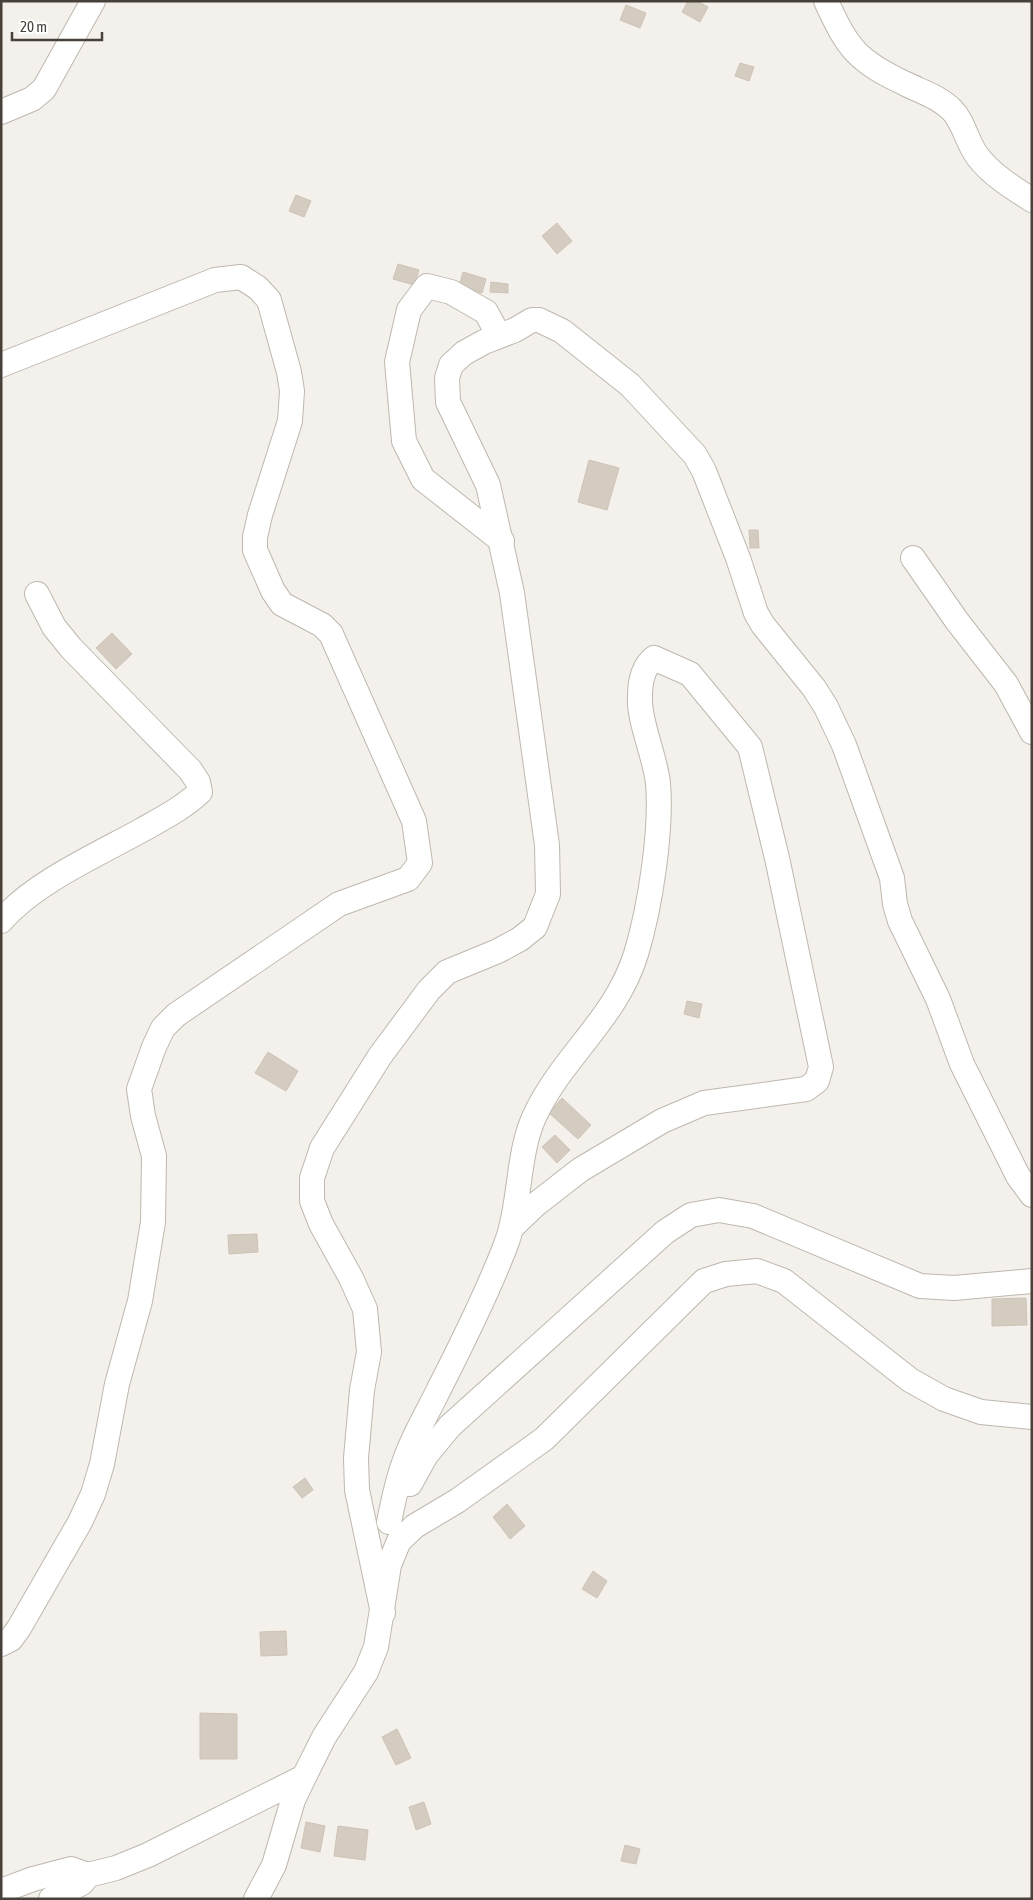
<svg xmlns="http://www.w3.org/2000/svg" width="1033" height="1900" font-family="'Asap Condensed',sans-serif">
<style>
.building{fill:#d4ccc1;stroke:#cec3b5}
.lines{fill:none;stroke-linecap:round;stroke-linejoin:round}
.minor-casing{stroke:#beb8ae;stroke-width:26}
.minor{stroke:#fff;stroke-width:24}
</style>
<rect width="100%" height="100%" fill="#f4f0eb"/>
<g class="building">
<polygon points="688,1 697,1 708,7 700,22 682,12"/>
<polygon points="626,5 646,13 640,28 620,20"/>
<polygon points="740,63 754,67 749,81 735,76"/>
<polygon points="296,195 311,201 304,217 289,211"/>
<polygon points="557,223 572,241 557,254 542,236"/>
<polygon points="398,264 419,270 414,285 393,279"/>
<polygon points="463,272 486,279 482,293 459,286"/>
<polygon points="491,282 508,284 508,293 490,292"/>
<polygon points="589,460 619,468 607,510 578,502"/>
<polygon points="749,530 758,530 759,548 750,548"/>
<polygon points="112,633 132,654 116,669 96,648"/>
<polygon points="687,1001 702,1004 699,1018 684,1014"/>
<polygon points="268,1052 298,1071 286,1091 255,1073"/>
<polygon points="562,1098 591,1125 578,1139 549,1113"/>
<polygon points="555,1135 570,1150 557,1163 542,1147"/>
<polygon points="257,1234 258,1252 229,1254 228,1235"/>
<polygon points="1026,1298 1027,1325 992,1326 992,1299"/>
<polygon points="305,1478 313,1490 302,1498 293,1487"/>
<polygon points="507,1504 525,1526 510,1539 493,1517"/>
<polygon points="593,1571 607,1581 597,1598 582,1589"/>
<polygon points="286,1631 287,1655 261,1656 260,1632"/>
<polygon points="200,1713 237,1714 237,1759 200,1759"/>
<polygon points="397,1729 411,1758 396,1765 382,1737"/>
<polygon points="424,1802 431,1824 416,1830 409,1807"/>
<polygon points="306,1822 325,1826 320,1852 301,1848"/>
<polygon points="338,1826 368,1830 365,1860 334,1856"/>
<polygon points="625,1845 640,1849 636,1864 621,1861"/>
</g>
<g class="lines">
<defs>
<g id="minor">
<path d="M 826,1 C 848,49 857,61 906,84 C 922,92 939,97 952,110 C 964,122 967,143 978,157 C 992,175 1013,188 1032,200"/>
<polyline points="1,112 32,99 44,89 93,1"/>
<polyline points="499,336 486,312 451,292 427,286 409,310 397,362 404,441 423,479 502,541"/>
<polyline points="1,365 215,280 241,277 258,288 269,300 289,372 292,391 290,421 260,515 255,537 255,550 273,591 282,604 322,625 331,634 414,821 420,863 408,879 339,904 176,1015 163,1028 154,1047 139,1089 143,1116 154,1156 153,1222 140,1301 117,1384 102,1464 93,1494 80,1522 19,1628 11,1639 1,1644"/>
<polyline points="913,558 957,621 1006,684 1032,732"/>
<path d="M 1,921 C 35,882 97,855 142,830 C 163,818 183,808 200,792 L 198,782 L 190,770 L 71,648 L 54,627 L 37,594"/>
<polyline points="410,1484 426,1455 450,1426 665,1232 691,1215 719,1210 753,1216 920,1286 954,1288 1032,1281"/>
<path d="M 389,1522 C 393,1502 397,1482 404,1463 C 412,1438 427,1414 438,1391 C 462,1344 486,1296 505,1247 C 522,1204 516,1151 537,1111 C 566,1053 616,1018 636,954 C 650,908 662,831 658,783 C 655,756 638,719 640,696 C 640,683 643,667 654,658 L 690,674 L 750,747 L 777,858 L 821,1067 L 817,1081 L 806,1089 L 704,1103 L 662,1121 L 580,1170 L 535,1205 L 511,1228"/>
<polyline points="383,1613 357,1490 356,1458 362,1390 369,1352 365,1309 351,1278 321,1224 312,1201 312,1178 322,1148 380,1056 429,990 447,972 498,951 520,939 535,927 548,894 547,845 512,593 488,485 448,402 447,378 451,365 464,353 484,342 515,330 532,320 539,320 562,331 630,385 695,455 704,471 738,558 756,613 763,625 814,688 826,707 844,745 892,878 895,904 900,921 938,999 962,1064 1018,1176 1032,1195"/>
<polyline points="1,1891 33,1879 71,1869 88,1875"/>
<polyline points="51,1899 82,1883 88,1875 116,1868 148,1855 304,1777"/>
<polyline points="256,1899 274,1865 293,1800 304,1777 324,1737 366,1672 376,1647 389,1565 399,1541 415,1526 457,1501 544,1439 704,1281 726,1274 757,1271 784,1281 910,1380 944,1399 981,1412 1032,1417"/>
</g>
</defs>
<use href="#minor" class="minor-casing"/>
<use href="#minor" class="minor"/>
</g>
<rect width="1033" height="1900" fill="none" stroke="#474139" stroke-width="5"/>
<path d="M12 32v8h90v-8" fill="none" stroke="#474139" stroke-width="2.5"/>
<text x="20" y="32" font-size="15" fill="#474139" stroke="#ffffff" stroke-width="4" paint-order="stroke">20 m</text>
</svg>
